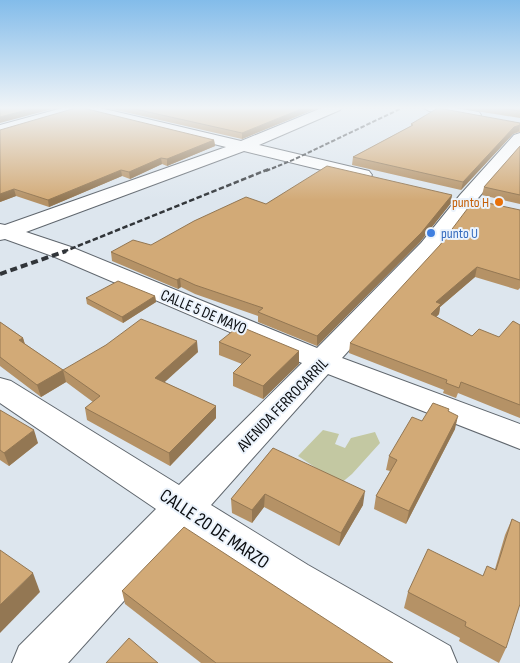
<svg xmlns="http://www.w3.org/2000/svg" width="520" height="663" font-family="'Sofia Sans Condensed',sans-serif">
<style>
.green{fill:#c3c8a2}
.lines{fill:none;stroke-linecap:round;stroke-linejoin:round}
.minor-casing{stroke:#60676e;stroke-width:2}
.minor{fill:#fff;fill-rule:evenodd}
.rail-far2{stroke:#313539;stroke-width:2;stroke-dasharray:4.5 2;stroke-linecap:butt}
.rail-far1{stroke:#313539;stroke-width:2.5;stroke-dasharray:5.5 2.5;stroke-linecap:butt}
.rail{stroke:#313539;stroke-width:4;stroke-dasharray:7 4;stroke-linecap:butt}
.wall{fill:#b59266}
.shaded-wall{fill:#937753}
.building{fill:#d2aa77;stroke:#937753}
.food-dot{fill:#e8710a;stroke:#ebf3fc;stroke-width:2}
.shop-dot{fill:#3f7fe0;stroke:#ebf3fc;stroke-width:2}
.labels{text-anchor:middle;stroke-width:4;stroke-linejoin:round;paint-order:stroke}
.far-food-label{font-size:14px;fill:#c56008;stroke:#ebf3fc;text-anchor:end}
.far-shop-label{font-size:14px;fill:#366cbe;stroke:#ebf3fc;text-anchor:start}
.street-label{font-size:16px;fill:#0b0e11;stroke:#ebf3fc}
.near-street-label{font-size:19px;fill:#0b0e11;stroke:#ebf3fc}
</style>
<rect width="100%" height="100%" fill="#dde6ee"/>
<polygon class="green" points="323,430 339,434 335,444 345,448 351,438 375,432 380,443 352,474 340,484 298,456"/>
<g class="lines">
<defs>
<g id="minor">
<polygon points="66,107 96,107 241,141 324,107 342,107 340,110 259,145 369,171 372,175 369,179 363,180 244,151 26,232 71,247 317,348 421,243 460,195 514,135 520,133 520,148 474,203 437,253 342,358 520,424 520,449 328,374 211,505 308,565 450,646 457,663 389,663 278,593 187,531 68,663 12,663 19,646 156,509 0,403 0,378 11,381 179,485 302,363 55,257 5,239 0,240 0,224 5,225 226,147 80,111 0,135 0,125"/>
<polygon points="422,107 451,107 479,112 481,115 479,118 474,119 429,111"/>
</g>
</defs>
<use href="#minor" class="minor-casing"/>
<use href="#minor" class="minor"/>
<polyline class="rail-far2" points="266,171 295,159 404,107"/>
<polyline class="rail-far1" points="63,252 269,169"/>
<polyline class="rail" points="0,274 66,251"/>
</g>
<g class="wall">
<polygon points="103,107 320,107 242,139"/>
<polygon points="451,107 520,107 520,118"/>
<polygon points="520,123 520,132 513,134 461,190 352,165 353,157 411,126 411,124"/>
<polygon points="0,130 214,140 215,146 167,166 162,164 130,179 122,176 49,207 16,196 0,202"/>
<polygon points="520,146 520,204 482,195 484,187"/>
<polygon points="451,203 420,242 317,346 258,322 258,316 195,294 181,287 178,289 112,261 111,252 151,245 266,204"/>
<polygon points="520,210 520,288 518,290 475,277 440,307 439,314 436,317 472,336 499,337 520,325 520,418 458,393 456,398 443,393 444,390 349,353 350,343"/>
<polygon points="155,296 156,302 123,323 87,304 86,298"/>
<polygon points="0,322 23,338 25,344 63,370 198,352 164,382 216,406 216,418 170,466 87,420 85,408 93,402 66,382 41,397 0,366"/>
<polygon points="219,342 299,351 299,364 263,399 233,386 233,373 242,364 219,355"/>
<polygon points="0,410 38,443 9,466 0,460"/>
<polygon points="449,412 455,429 406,524 374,509 376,496 390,471 386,470 389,456 422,421"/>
<polygon points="273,448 363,505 339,546 264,507 252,523 232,513 231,499"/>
<polygon points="512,519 506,648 499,663 459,641 460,638 404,608 408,592 483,576 495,569 505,535"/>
<polygon points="122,591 393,663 201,663 125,604"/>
</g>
<g class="shaded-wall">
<polygon points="38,107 60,107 0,123 0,117"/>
<polygon points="306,107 320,107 242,139 242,133"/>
<polygon points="520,125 519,131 513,134 461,190 463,182 514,127"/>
<polygon points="214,140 215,146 167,166 167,159"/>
<polygon points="161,158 162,164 130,179 129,172"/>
<polygon points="121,170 122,176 49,207 48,200"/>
<polygon points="14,189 16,196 0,202 0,194"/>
<polygon points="452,195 451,203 420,242 317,346 317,336"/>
<polygon points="477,267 475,277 440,307 439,314 429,324 431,314 436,302"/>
<polygon points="180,278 181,287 178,289 177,280"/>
<polygon points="155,296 156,302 123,323 122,317"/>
<polygon points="23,338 26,349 19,340"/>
<polygon points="197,341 198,352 156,390 155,378"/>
<polygon points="299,351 299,364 263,399 263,386"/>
<polygon points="63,370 66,382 41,397 37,385"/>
<polygon points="216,406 216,418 170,466 169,453"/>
<polygon points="458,416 455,429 406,524 409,511"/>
<polygon points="34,430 38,443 9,466 4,453"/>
<polygon points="365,491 363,505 339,546 341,533"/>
<polygon points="265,494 264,507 252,523 252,510"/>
<polygon points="33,573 40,592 0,633 0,605"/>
</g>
<g class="building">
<polygon points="0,107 38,107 0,117"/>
<polygon points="79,107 214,140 167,159 161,158 129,172 121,170 48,200 14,189 0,194 0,130"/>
<polygon points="126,107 306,107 242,133"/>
<polygon points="492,107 520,107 520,111"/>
<polygon points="438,108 520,123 520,125 514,127 463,182 353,157 413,125 411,124"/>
<polygon points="520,146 520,195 484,187"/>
<polygon points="327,166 452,195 421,233 317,336 258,312 263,308 195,285 180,278 177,280 111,252 133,240 151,245 194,221 246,197 266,204"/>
<polygon points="474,200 520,210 520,280 477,267 436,302 441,304 431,314 472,336 479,329 499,337 513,321 520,325 520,405 461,382 459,388 446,383 447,380 350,343 440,245"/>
<polygon points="118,281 155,296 122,317 86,298"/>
<polygon points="141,319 197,341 155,378 216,406 169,453 85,408 100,396 63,370 106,345"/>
<polygon points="0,322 23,338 19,340 63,370 37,385 0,357"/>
<polygon points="239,326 299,351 263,386 233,373 251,355 219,342"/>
<polygon points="433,403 449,409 448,411 458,416 409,511 376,496 397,460 389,456 412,417 422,421"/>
<polygon points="0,410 34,430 4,453 0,450"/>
<polygon points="273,448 365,491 341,533 265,494 252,510 231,499"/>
<polygon points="512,519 520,523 520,604 506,648 465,626 466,622 408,592 428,549 483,576 487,566 496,570"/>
<polygon points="184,527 393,663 216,663 122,591"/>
<polygon points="0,550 33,573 0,605"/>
<polygon points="129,638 158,663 106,663"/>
</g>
<linearGradient id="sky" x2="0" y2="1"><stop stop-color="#83bcea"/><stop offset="0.54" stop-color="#f0f4f7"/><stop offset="1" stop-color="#f0f4f7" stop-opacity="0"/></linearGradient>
<rect width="520" height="200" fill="url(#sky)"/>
<circle class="food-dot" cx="499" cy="202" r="5"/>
<circle class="shop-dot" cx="431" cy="233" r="5"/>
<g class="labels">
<g class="far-food-label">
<text x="489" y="207">punto H</text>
</g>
<g class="far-shop-label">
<text x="441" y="238">punto U</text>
</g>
<g class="street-label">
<text transform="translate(204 311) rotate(23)" y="6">CALLE 5 DE MAYO</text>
<text transform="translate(282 404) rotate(-46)" y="6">AVENIDA FERROCARRIL</text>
</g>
<g class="near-street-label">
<text transform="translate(215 528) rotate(34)" y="7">CALLE 20 DE MARZO</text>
</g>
</g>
</svg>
